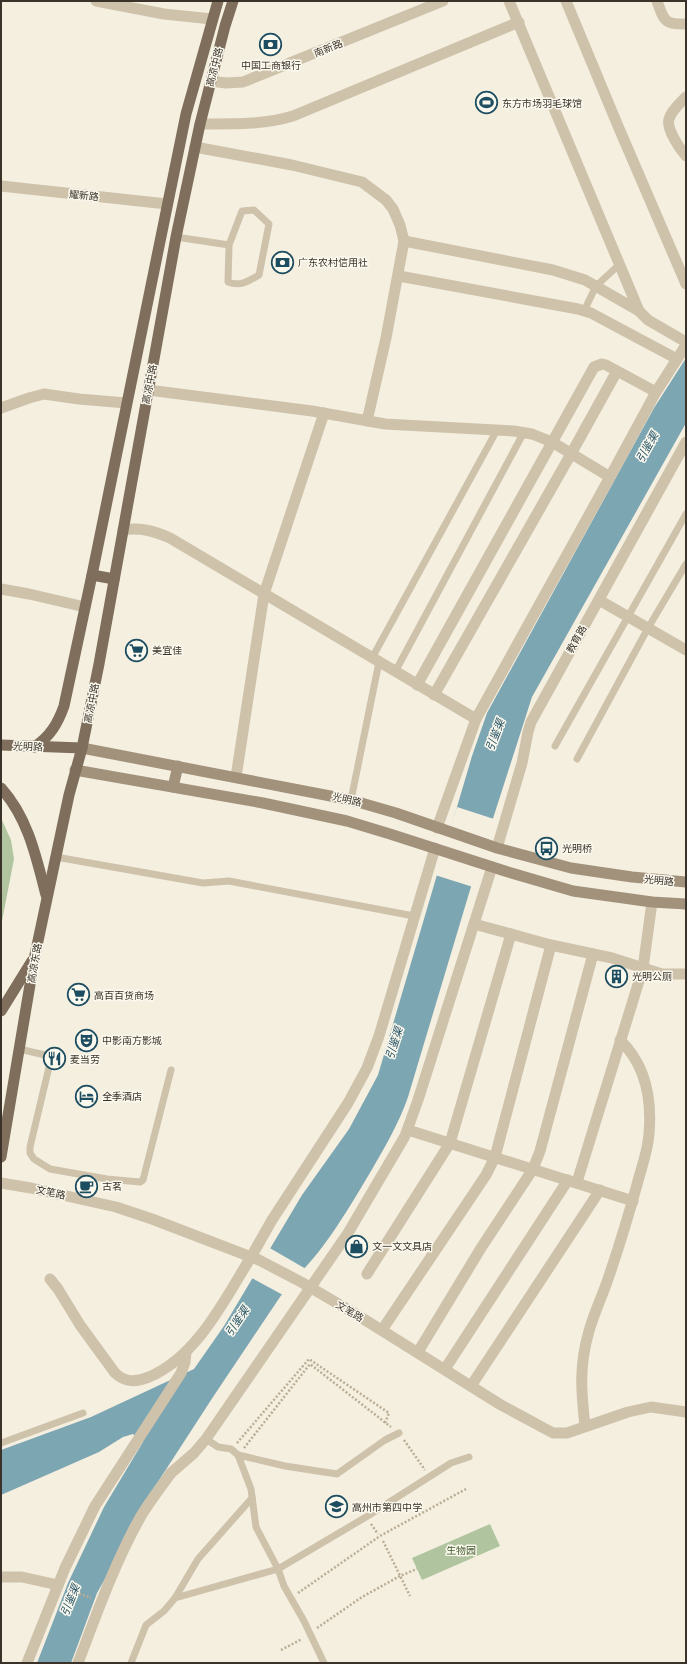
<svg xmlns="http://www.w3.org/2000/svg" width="687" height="1664" font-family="'Asap Condensed','Noto Sans SC',sans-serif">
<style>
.green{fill:#b0c59f}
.water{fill:#7da6b3}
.pier{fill:#f5efe0}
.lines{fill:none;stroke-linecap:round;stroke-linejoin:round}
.path{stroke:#baad95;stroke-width:2.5;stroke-dasharray:2 2;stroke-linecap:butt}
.service{stroke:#cec2ab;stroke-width:7}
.minor{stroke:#cec2ab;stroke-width:11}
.tertiary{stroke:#cec2ab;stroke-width:11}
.secondary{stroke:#a2927c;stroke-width:11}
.primary{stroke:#7e6e5b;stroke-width:11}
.labels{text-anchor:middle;stroke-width:3;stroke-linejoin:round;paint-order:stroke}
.street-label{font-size:10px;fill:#3b332a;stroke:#fbf8ee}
.poi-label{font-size:10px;fill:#3b332a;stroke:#fbf8ee;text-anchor:start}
.park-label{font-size:10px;fill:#405b2d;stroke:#fbf8ee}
.water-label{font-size:11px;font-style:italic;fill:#1d4d60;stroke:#fbf8ee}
</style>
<rect width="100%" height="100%" fill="#f5efe0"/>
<g class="green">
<polygon points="1,818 11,840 14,859 1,926"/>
<polygon points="490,1524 500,1546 422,1580 412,1558"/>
</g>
<path class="water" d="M 686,358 L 686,423 L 532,697 L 470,890 L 408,1097 C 399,1123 385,1147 371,1171 C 356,1196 341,1222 323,1246 C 310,1264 293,1279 280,1297 L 213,1397 L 130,1525 L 106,1577 L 97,1593 L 71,1663 L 37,1663 L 68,1583 L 104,1507 L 143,1442 L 133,1434 L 123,1437 L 99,1452 L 1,1495 L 1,1450 L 91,1417 L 194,1369 L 224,1326 L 302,1195 L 349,1129 L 378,1075 L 472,756 L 487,713 L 654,408 Z"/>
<g class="pier">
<polygon points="457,807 494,819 473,887 435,875"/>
<polygon points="268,1247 306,1269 283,1295 250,1277"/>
</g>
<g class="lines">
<g class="path">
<polyline points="404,1440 425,1470"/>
<polyline points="237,1443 309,1359 389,1413 385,1423"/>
<polyline points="244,1448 310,1364 391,1427"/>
<polyline points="371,1524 378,1534"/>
<polyline points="383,1541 410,1596"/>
<polyline points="68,1589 91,1598"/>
<polyline points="298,1593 380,1536 466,1489"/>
<polyline points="317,1628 362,1597 400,1576 417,1569"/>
<polyline points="281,1650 302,1639"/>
</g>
<g class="service">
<path d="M 176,237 L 229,245 L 228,282 C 240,287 249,281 259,275 L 269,224 L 254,210 L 242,211 L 229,245"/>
<polyline points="584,311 596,286 620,264"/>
<polyline points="372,658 497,430"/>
<polyline points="395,672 524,432"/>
<polyline points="555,746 686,514"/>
<polyline points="577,759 648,628 686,564"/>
<polyline points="351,800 379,662"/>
<polyline points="56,857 203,883 229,881 414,916"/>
<polyline points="19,1049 45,1055 50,1063 30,1147 30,1153 34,1159 50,1169 107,1179 140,1182 143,1180 171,1070"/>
<polyline points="206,1439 218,1447 231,1449 238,1455 251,1489 256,1527 278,1569 284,1586 304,1621 324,1663"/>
<polyline points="1,1443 83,1413"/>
<polyline points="238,1455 285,1466 337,1474 385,1440 399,1433"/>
<polyline points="175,1598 278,1569 366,1517 451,1463 469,1457"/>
<polyline points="131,1663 146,1625 164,1611 175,1598 198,1559 252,1498"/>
</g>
<g class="minor">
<polyline points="96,1 164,14 212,19"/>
<polyline points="509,1 639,311 648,320 686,342"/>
<path d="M 657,1 C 664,20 664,25 686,24"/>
<path d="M 686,97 C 680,103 671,111 669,119 C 666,129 680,149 686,156"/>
<path d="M 200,124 C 232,124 263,125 293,116 L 519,22"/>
<polyline points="195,147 292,165 362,182 386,200 393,209 400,225 404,241 386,338 367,421"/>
<polyline points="404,241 553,270 585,280 639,311"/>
<polyline points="399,276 578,309 591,313 677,359"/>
<polyline points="148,390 312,411 385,424 514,431 532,434 552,442 610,477"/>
<polyline points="1,408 29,398 44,394 79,399 126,403"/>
<path d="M 123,530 C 140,527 154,531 170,538 L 476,719"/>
<polyline points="1,589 29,594 85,607"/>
<polyline points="599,600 686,650"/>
<polyline points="417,685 594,367 602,364 606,365 656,392"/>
<polyline points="434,695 571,454 617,371"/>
<polyline points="236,777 264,594 324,413"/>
<polyline points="474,924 551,945 612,958 662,974 686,974"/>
<polyline points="408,1130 633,1201"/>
<polyline points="577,1182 643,968 652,902"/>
<polyline points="367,1274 450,1143 511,934"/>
<path d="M 50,1279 L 58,1289 L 80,1325 L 115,1373 C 126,1383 136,1382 149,1377 C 197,1357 225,1299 251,1257"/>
<polyline points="382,1330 486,1175 495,1157 551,945"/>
<polyline points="418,1352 481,1248 533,1169 540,1151 593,954"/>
<polyline points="445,1369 568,1180"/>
<polyline points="471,1386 600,1190"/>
<path d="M 585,1426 C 581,1390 579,1366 589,1331 C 594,1313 602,1297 608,1279 C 619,1247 629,1214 638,1181 C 642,1166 648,1150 649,1134 C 652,1099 646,1065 620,1040"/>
<polyline points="1,1577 22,1577 58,1585"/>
<polyline points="27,1663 65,1568 95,1506 181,1373 185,1362 186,1352"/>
<path d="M 78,1663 C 97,1613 115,1562 141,1516 C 150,1501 161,1487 171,1473"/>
</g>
<g class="tertiary">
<polyline points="566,1 618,126 686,284"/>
<polyline points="211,81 226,83 243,82 443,1"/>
<polyline points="1,186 167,204"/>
<polyline points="437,828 476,719 610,477 656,392 686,345"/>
<polyline points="497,848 522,763 528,732 531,722 686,442"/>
<polyline points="1,1183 31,1188 116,1207 152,1219 259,1260 301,1282 354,1313 501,1405 553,1433 567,1433 628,1412 651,1407 686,1412"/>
<polyline points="251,1257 272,1220 348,1103 367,1068 379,1036 435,848"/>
<polyline points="171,1473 194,1453 206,1439 348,1233 405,1136 418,1100 492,867"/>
</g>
<g class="secondary">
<polyline points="82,748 351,800 396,813 497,848 571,868 632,877 686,882"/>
<polyline points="75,770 263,803 347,821 390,834 508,872 573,891 652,902 686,904"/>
<polyline points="173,787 178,766"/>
</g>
<g class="primary">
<polyline points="92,575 114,579"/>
<polyline points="1,745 82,748"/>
<path d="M 34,747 C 50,737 58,723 64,706 L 92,575 L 186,114 L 218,1"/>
<path d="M 1,788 C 28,818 36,856 46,895"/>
<polyline points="1,1011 32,961"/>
<polyline points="1,1157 35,955 69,795 82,748 99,664 176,237 200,124 225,26 233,1"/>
</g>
</g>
<defs>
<symbol id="bank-ring" viewBox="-11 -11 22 22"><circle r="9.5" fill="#fbf8ee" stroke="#1d4d60" stroke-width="1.5"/><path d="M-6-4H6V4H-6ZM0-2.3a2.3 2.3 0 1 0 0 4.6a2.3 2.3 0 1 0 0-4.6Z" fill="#1d4d60"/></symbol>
<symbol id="stadium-ring" viewBox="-11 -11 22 22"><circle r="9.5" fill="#fbf8ee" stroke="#1d4d60" stroke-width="1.5"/><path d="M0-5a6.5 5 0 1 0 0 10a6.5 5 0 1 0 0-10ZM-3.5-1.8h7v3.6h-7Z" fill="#1d4d60"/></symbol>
<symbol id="supermarket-ring" viewBox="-11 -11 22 22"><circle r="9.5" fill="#fbf8ee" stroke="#1d4d60" stroke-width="1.5"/><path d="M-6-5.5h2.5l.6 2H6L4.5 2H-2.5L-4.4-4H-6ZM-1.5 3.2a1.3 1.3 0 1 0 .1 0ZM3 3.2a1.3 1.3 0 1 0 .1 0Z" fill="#1d4d60"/></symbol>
<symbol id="bus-ring" viewBox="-11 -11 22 22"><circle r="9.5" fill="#fbf8ee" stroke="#1d4d60" stroke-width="1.5"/><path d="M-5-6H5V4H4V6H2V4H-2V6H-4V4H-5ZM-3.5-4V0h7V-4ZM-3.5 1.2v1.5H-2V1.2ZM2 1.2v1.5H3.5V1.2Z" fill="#1d4d60"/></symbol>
<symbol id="building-ring" viewBox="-11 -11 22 22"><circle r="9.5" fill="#fbf8ee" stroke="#1d4d60" stroke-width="1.5"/><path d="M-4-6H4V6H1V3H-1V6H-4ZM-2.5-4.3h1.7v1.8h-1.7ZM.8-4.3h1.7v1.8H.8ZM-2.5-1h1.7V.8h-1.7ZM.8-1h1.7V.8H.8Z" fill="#1d4d60"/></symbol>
<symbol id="theatre-ring" viewBox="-11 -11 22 22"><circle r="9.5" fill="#fbf8ee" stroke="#1d4d60" stroke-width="1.5"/><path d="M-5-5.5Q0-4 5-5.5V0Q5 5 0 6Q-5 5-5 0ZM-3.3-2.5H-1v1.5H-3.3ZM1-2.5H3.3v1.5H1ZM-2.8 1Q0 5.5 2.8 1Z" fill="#1d4d60"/></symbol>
<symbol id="restaurant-ring" viewBox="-11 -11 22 22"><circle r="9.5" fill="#fbf8ee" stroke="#1d4d60" stroke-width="1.5"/><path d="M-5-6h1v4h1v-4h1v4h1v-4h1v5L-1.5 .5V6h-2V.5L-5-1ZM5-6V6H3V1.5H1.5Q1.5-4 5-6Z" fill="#1d4d60"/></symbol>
<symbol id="hotel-ring" viewBox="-11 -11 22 22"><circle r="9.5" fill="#fbf8ee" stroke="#1d4d60" stroke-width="1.5"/><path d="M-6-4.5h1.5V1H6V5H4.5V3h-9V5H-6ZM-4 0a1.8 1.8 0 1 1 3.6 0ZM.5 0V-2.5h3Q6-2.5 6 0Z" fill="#1d4d60"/></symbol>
<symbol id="cafe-ring" viewBox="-11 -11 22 22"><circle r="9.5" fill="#fbf8ee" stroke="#1d4d60" stroke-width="1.5"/><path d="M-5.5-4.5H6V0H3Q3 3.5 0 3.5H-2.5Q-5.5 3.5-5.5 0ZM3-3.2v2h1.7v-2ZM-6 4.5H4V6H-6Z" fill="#1d4d60"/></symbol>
<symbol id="shop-ring" viewBox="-11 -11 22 22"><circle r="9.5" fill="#fbf8ee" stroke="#1d4d60" stroke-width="1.5"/><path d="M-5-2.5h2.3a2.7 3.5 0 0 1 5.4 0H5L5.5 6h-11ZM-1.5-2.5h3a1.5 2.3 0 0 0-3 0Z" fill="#1d4d60"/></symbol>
<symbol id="school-ring" viewBox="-11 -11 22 22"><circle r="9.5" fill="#fbf8ee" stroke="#1d4d60" stroke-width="1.5"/><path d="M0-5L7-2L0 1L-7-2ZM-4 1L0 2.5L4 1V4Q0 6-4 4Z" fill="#1d4d60"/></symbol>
</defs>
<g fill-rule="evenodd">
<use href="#bank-ring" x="258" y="32" width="25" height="25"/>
<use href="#stadium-ring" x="474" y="90" width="25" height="25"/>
<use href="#bank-ring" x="270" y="250" width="25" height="25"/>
<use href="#supermarket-ring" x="124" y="638" width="25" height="25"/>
<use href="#bus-ring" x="534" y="836" width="25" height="25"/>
<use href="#building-ring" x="604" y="964" width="25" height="25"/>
<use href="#supermarket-ring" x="66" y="982" width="25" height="25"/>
<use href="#theatre-ring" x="74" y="1028" width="25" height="25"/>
<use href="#restaurant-ring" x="42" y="1046" width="25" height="25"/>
<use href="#hotel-ring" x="74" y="1084" width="25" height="25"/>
<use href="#cafe-ring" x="74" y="1174" width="25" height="25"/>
<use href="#shop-ring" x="344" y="1234" width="25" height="25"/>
<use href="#school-ring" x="324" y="1494" width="25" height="25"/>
</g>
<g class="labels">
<g class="street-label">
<text transform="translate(328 48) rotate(-22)" y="4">南新路</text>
<text transform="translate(214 67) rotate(-76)" y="4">高凉中路</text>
<text transform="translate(84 195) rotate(6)" y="4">耀新路</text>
<text transform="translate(149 384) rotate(-79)" y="4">高凉中路</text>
<text transform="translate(576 639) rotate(-61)" y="4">教育路</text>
<text transform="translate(91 703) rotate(-79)" y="4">高凉中路</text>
<text transform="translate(28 746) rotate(3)" y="4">光明路</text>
<text transform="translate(347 799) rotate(13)" y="4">光明路</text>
<text transform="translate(659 880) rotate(6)" y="4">光明路</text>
<text transform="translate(34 963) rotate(-80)" y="4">高凉东路</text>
<text transform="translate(51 1192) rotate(12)" y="4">文笔路</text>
<text transform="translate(350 1311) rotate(31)" y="4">文笔路</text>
</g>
<g class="poi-label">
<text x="271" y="69" text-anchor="middle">中国工商银行</text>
<text x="502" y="107">东方市场羽毛球馆</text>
<text x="298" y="266">广东农村信用社</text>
<text x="152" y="654">美宜佳</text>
<text x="562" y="852">光明桥</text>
<text x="632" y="980">光明公厕</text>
<text x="94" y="999">高百百货商场</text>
<text x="102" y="1044">中影南方影城</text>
<text x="70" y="1063">麦当劳</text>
<text x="102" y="1100">全季酒店</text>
<text x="102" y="1190">古茗</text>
<text x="372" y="1250">文一文文具店</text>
<text x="352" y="1511">高州市第四中学</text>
</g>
<g class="park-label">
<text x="461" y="1554">生物园</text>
</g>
<g class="water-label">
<text transform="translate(647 447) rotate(-61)" y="4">引鉴渠</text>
<text transform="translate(495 735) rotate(-69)" y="4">引鉴渠</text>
<text transform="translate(394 1043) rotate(-72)" y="4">引鉴渠</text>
<text transform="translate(237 1321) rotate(-56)" y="4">引鉴渠</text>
<text transform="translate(70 1600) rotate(-68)" y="4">引鉴渠</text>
</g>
</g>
<rect width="687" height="1664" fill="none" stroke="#3b332a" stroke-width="4"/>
</svg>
